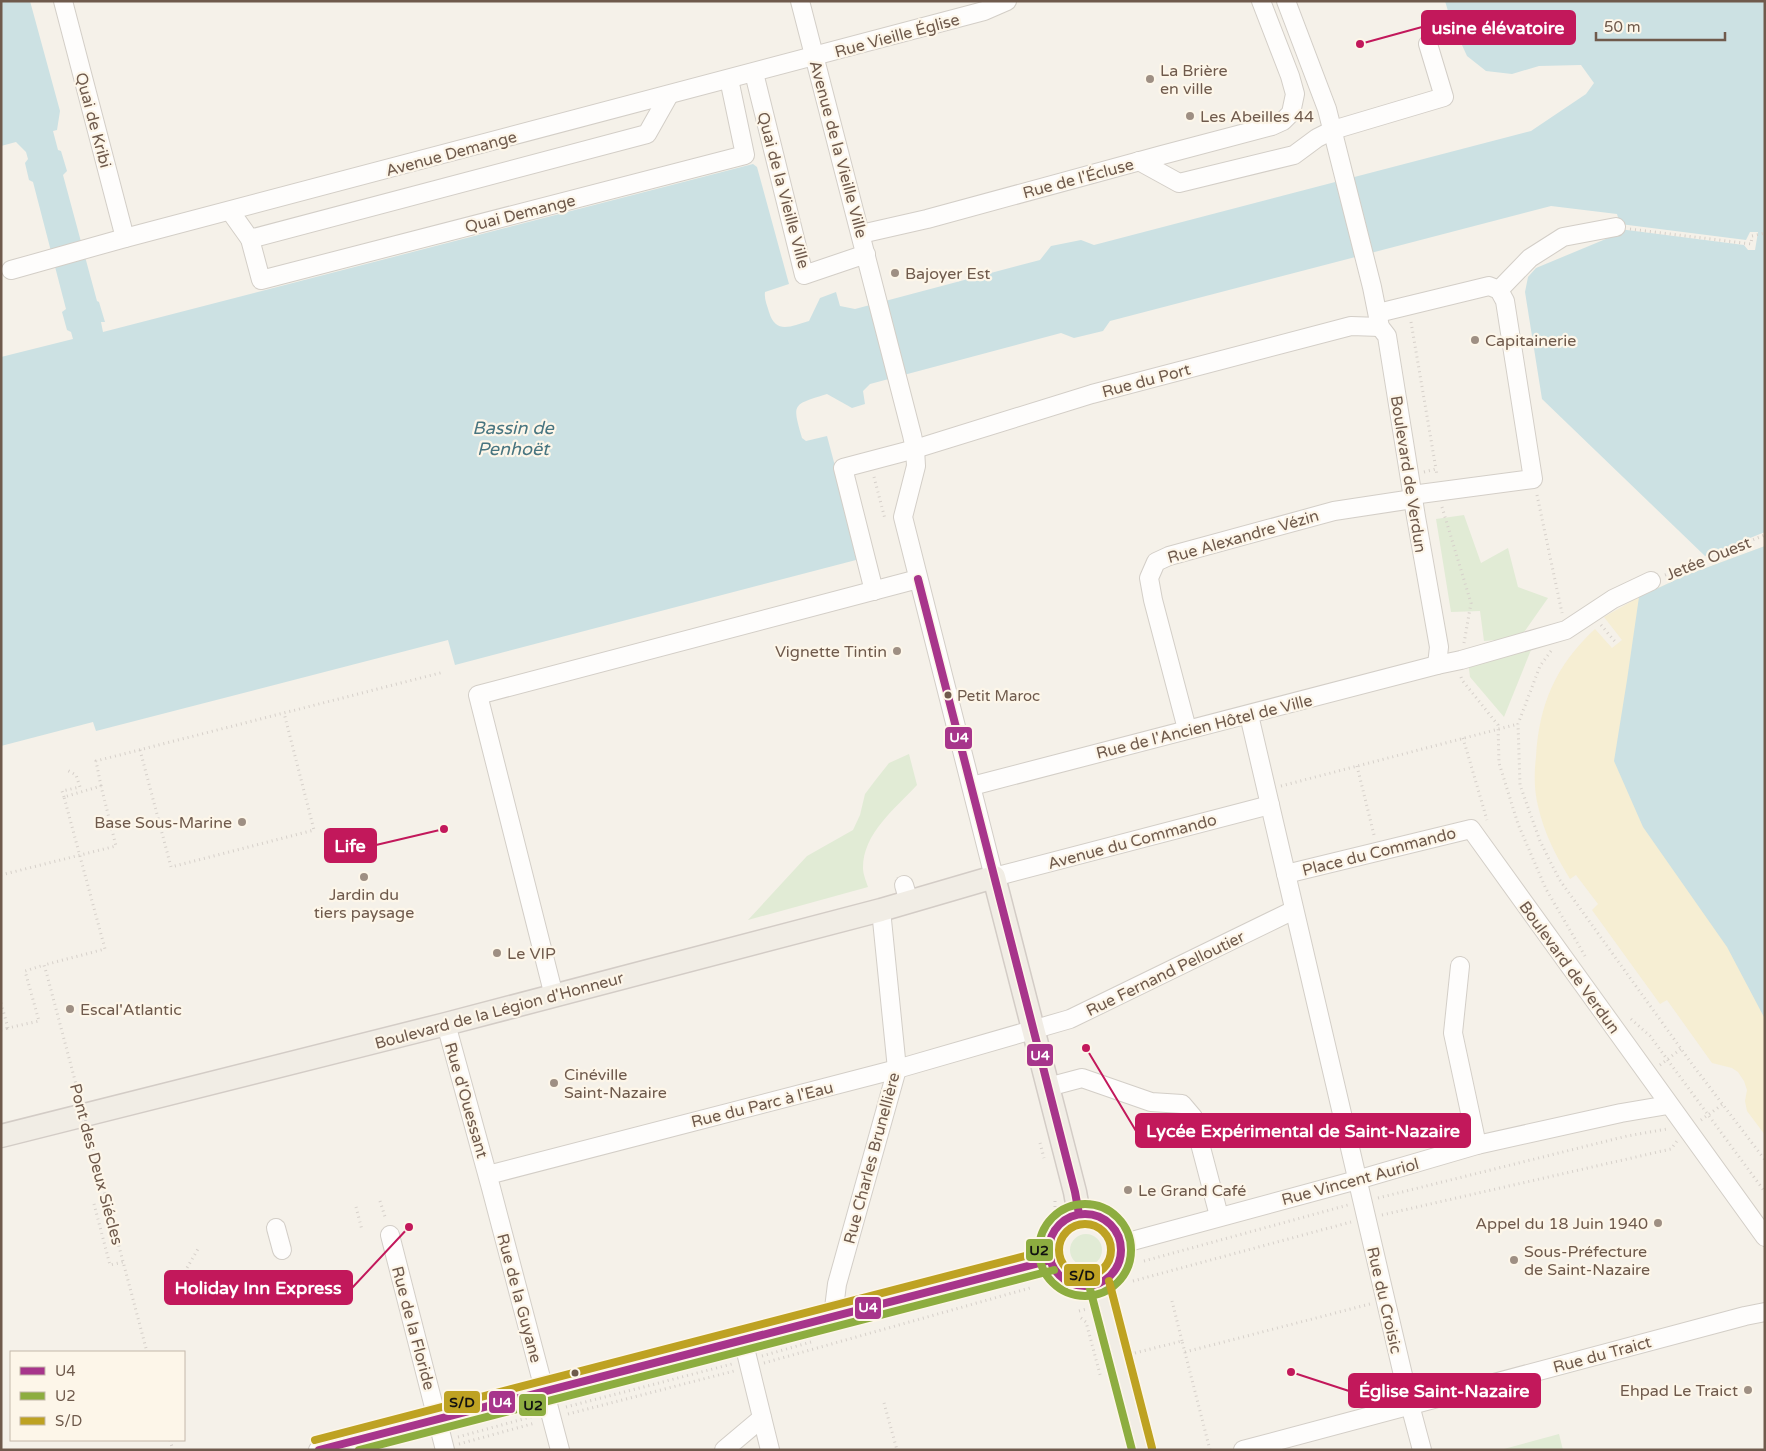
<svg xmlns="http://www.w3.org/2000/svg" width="1766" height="1451" font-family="'Varela Round',sans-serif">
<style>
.green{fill:#e1ebd5}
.sand{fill:#f6eed3}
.water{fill:#cce1e3}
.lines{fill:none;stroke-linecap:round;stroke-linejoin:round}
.minor-casing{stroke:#d3cec7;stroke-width:20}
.major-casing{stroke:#d3ccc6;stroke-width:25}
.path{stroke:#d6d0ca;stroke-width:3;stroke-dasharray:1 4;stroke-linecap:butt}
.minor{stroke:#fefdfc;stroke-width:18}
.major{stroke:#f1ede5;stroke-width:22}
.path-bridge{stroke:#d6d0ca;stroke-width:3;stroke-dasharray:1 4;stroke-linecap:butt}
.bus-1-casing{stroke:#fdf6e9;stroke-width:11}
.bus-2-casing{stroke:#fdf6e9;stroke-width:11}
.bus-3-casing{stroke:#fdf6e9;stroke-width:11}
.bus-1{stroke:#a7358b;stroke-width:8}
.bus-2{stroke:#8dad40;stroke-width:8}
.bus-3{stroke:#bea222;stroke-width:8}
.poi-dot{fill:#9e8f83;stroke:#fdf6e9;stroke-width:2}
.bus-dot{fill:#6f5a4c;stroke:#fdf6e9;stroke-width:2}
.labels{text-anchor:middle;stroke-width:4.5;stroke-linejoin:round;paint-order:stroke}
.bus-label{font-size:15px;fill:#6f5a4c;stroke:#fdf6e9;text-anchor:start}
.street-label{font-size:16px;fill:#6f5a4c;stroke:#fdf6e9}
.poi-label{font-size:16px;fill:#6f5a4c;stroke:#fdf6e9;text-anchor:start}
.water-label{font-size:18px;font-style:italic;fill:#487580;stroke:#fdf6e9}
.leader{fill:none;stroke:#c2185b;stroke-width:2}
.callout-dot{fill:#c2185b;stroke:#fdf6e9;stroke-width:2}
.callout{fill:#c2185b;stroke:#c2185b;stroke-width:2}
.callout-label{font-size:18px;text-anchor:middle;font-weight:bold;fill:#fff}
.line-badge{stroke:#fdf6e9;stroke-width:2}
.badge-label{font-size:14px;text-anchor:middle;font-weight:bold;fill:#fff}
.pale-badge-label{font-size:14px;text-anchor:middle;font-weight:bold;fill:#111}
</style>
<rect width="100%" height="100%" fill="#f5f1e9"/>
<g class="green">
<polygon points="1464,515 1481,563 1508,548 1518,587 1548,598 1520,638 1484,641 1480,611 1451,612 1436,519"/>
<polygon points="1531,650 1504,717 1470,677 1468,661"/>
<path d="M 909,754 L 917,785 C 895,809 863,833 863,868 C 863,874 866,881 868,887 L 748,920 L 807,856 L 853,830 L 860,815 L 865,794 L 874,782 L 889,763 Z"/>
<circle cx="1086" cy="1250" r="16"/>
<polygon points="1559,1434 1563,1450 1504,1450 1504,1449"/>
</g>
<path class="sand" d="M 1765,546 L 1765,1135 L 1747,1111 L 1745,1101 L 1747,1090 L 1744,1081 L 1738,1072 L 1732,1068 L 1712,1063 L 1667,1000 L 1660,1004 L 1592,910 L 1598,904 L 1576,875 L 1570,879 C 1556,856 1544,833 1538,806 C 1534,790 1534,773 1536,757 C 1539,704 1556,665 1595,629 L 1612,648 L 1622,640 L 1604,617 L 1639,597 L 1684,576 Z"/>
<g class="water">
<path d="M 1,1 L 30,1 L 60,111 L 57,130 L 53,131 L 58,150 L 61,151 L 67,171 L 63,175 L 97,301 L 99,302 L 105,322 L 101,322 L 103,332 L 753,164 L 757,167 L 789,284 L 765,292 C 764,299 767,305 769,312 C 776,335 791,326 809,321 L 820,298 L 836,292 L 840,306 L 855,309 L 1040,260 L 1051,246 L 1081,240 L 1094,245 L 1531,131 L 1586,94 L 1594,83 L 1581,65 L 1539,66 L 1512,74 L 1486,71 L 1467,56 L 1451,21 L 1445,1 L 1765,1 L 1765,532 L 1705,556 L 1542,399 L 1525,292 L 1528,277 L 1536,268 L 1613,236 L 1619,229 L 1744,245 L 1748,250 L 1755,250 L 1758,232 L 1750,232 L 1746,240 L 1620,224 L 1617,214 L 1551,206 L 1110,321 L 1103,331 L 1074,338 L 1061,333 L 870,384 L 863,391 L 865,404 L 852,408 L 827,394 C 792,405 792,403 802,438 L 806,441 L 827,436 L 859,556 L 856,560 L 455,665 L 448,640 L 96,731 L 93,722 L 1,746 L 1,357 L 73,339 L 71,332 L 67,330 L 62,312 L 66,309 L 33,182 L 29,180 L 25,163 L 28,159 L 26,152 L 16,142 L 1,146 Z"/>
<polygon points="1765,546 1765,1019 1727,947 1643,827 1614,761 1627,680 1639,597 1684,576"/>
</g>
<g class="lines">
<defs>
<g id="minor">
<polyline points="63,1 125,238"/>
<polyline points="800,1 912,435 915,449 916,466 903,517 994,877 1270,805"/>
<polyline points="1286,1 1327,109 1372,287 1380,327 1387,336 1416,517 1439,647 1437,665"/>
<polyline points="754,73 804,275 866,254"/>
<polyline points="1139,161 1179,183 1294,155 1317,138 1333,130 1444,97 1428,44"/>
<polyline points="230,211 250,239 647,134 669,95"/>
<polyline points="861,234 927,219 1162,155 1272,126 1283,121 1291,113 1295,94 1290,76 1261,1"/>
<polyline points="250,239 261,280 745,155 729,79"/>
<polyline points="11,270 125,238 984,11 1007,1"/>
<polyline points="1499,290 1530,258 1563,237 1616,227"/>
<polyline points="1378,313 1489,286 1499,290 1505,301 1533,479 1412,495"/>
<polyline points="874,591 843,468 915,449 1092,394 1351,326 1380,327"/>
<polyline points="1249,715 1410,1405 1422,1450"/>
<polyline points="1187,729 1153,600 1149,578 1156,562 1169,556 1334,511 1413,499"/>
<polyline points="972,786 1437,665 1461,660 1566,630 1613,599 1651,581"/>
<polyline points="1286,874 1471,829 1765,1237"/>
<polyline points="904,885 909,902"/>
<polyline points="1460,966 1453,1033 1477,1145"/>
<polyline points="554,996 478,695 918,579"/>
<polyline points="446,1024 491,1188 560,1450"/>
<polyline points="1048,1087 1082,1078 1151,1102 1182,1104 1193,1117 1219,1216"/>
<polyline points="488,1175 897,1069 1070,1019 1294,910"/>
<polyline points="276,1228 282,1250"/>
<polyline points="390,1235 445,1450"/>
<polyline points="1121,1244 1357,1180 1477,1145 1621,1113 1668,1105"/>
<polyline points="833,1316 837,1284 897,1069 881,910"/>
<polyline points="743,1340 770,1450"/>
<polyline points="318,1450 1051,1260"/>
<polyline points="724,1450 762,1418"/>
<polyline points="1243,1450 1745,1316 1765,1312"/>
</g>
<g id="major">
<polyline points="1,1136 446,1024 881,910 994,877 1075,1192 1079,1214"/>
<circle cx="1085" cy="1250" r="36"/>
<polyline points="1099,1283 1142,1450"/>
</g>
</defs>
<use href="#minor" class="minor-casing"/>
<use href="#major" class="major-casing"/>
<g class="path">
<polyline points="1630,229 1751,244 1752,236 1765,233"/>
<polyline points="1411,322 1436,469"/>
<polyline points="1424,472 1436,469 1437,476"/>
<polyline points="874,477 885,519"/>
<polyline points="1537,495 1562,613"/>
<polyline points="1442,507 1471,603 1464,643"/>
<polyline points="1665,575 1765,535"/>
<polyline points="1601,625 1617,644"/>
<polyline points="1551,651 1540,666 1518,724 1520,785 1540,841 1559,879 1597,932 1692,1064 1765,1160"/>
<polyline points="1461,677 1462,680 1498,725 1499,763 1518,824 1546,889 1585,956"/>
<polyline points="1463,738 1487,820"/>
<polyline points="140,750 171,867 314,830 284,713"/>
<polyline points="1357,766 1374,835"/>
<polyline points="101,786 96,761 444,672"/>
<polyline points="1281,786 1518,724"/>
<polyline points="64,797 62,791 80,787 76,775 67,770"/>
<polyline points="1,875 116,846 101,786 64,797 105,949 44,965"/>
<polyline points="1,1003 8,1028 39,1021 25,971 44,965 47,975"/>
<polyline points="1631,1019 1650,1036 1765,1192"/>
<polyline points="1,1030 8,1028"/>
<polyline points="1660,1065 1681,1049"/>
<polyline points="1701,1120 1723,1104"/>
<polyline points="1040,1143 1044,1158"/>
<polyline points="1378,1198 1627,1136 1667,1129"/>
<polyline points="380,1201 386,1220"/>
<polyline points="1055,1201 1055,1208"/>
<polyline points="94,1204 110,1265 123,1262"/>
<polyline points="356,1207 362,1230"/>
<polyline points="1382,1215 1671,1149 1677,1141"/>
<polyline points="1144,1261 1348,1205"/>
<polyline points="1133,1281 1351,1222"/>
<polyline points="177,1285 198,1249"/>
<polyline points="1172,1301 1182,1341"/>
<polyline points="1079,1311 1087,1309"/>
<polyline points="1081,1318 1086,1322 1101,1378"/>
<polyline points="1185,1352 1370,1304"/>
<polyline points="1135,1353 1182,1341 1210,1450"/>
<polyline points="762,1356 811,1342"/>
<polyline points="764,1363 1030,1288"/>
<polyline points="884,1403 897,1450"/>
<polyline points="566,1407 732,1364"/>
<polyline points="568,1414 734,1371"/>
<polyline points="458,1437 534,1416"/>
<polyline points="170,1440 173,1450"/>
<polyline points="459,1444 535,1423"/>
</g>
<use href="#minor" class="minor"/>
<use href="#major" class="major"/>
<polyline class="path-bridge" points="47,975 147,1352"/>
<defs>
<g id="bus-1">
<polyline points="918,579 1075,1192 1079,1214"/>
<circle cx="1085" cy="1250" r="36"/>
<polyline points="319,1450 1051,1260"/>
</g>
<g id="bus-2">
<circle cx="1085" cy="1250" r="46"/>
<polyline points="1089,1285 1132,1450"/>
<polyline points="359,1450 1054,1270"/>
</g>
<g id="bus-3">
<circle cx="1085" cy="1250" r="26"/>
<polyline points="1109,1281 1152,1448"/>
<polyline points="315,1440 1048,1250"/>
</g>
</defs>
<use href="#bus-1" class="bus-1-casing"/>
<use href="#bus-2" class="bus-2-casing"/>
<use href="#bus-3" class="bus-3-casing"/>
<use href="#bus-1" class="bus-1"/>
<use href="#bus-2" class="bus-2"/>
<use href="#bus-3" class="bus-3"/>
</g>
<g class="poi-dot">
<circle cx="1150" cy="79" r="5"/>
<circle cx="1190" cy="116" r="5"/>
<circle cx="895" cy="273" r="5"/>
<circle cx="1475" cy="340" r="5"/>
<circle cx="897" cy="651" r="5"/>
<circle cx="242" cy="822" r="5"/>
<circle cx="364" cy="877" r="5"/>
<circle cx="497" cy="953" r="5"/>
<circle cx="70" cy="1009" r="5"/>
<circle cx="554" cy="1083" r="5"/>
<circle cx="1128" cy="1190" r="5"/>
<circle cx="1658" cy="1223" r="5"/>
<circle cx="1514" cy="1260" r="5"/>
<circle cx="1748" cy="1390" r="5"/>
</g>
<g class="bus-dot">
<circle cx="948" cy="695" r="4.5"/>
<circle cx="575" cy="1373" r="4.5"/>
</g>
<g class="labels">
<g class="bus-label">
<text x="957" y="701">Petit Maroc</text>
</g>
<g class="street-label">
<text transform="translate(897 35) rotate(-15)" y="6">Rue Vieille Église</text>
<text transform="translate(94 120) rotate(75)" y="6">Quai de Kribi</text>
<text transform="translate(839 149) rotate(75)" y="6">Avenue de la Vieille Ville</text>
<text transform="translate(451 153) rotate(-15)" y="6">Avenue Demange</text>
<text transform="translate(1078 178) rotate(-15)" y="6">Rue de l'Écluse</text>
<text transform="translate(784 190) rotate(75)" y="6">Quai de la Vieille Ville</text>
<text transform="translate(520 213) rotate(-14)" y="6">Quai Demange</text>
<text transform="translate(1146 380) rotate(-15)" y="6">Rue du Port</text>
<text transform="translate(1409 474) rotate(81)" y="6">Boulevard de Verdun</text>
<text transform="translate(1243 536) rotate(-16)" y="6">Rue Alexandre Vézin</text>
<text transform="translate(1708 558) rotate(-22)" y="6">Jetée Ouest</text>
<text transform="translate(1204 726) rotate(-14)" y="6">Rue de l'Ancien Hôtel de Ville</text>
<text transform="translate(1132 841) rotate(-15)" y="6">Avenue du Commando</text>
<text transform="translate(1379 851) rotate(-14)" y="6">Place du Commando</text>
<text transform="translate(1570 967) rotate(54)" y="6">Boulevard de Verdun</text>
<text transform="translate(1165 973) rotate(-26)" y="6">Rue Fernand Pelloutier</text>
<text transform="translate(499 1010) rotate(-15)" y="6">Boulevard de la Légion d'Honneur</text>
<text transform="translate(467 1100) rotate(74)" y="6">Rue d'Ouessant</text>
<text transform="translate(762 1104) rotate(-14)" y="6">Rue du Parc à l'Eau</text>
<text transform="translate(871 1158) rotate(-75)" y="6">Rue Charles Brunellière</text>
<text transform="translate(97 1164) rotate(75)" y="6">Pont des Deux Siécles</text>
<text transform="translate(1350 1181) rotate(-15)" y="6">Rue Vincent Auriol</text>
<text transform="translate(520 1298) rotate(75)" y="6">Rue de la Guyane</text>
<text transform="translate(1385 1300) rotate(77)" y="6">Rue du Croisic</text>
<text transform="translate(414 1328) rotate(75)" y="6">Rue de la Floride</text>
<text transform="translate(1602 1354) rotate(-15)" y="6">Rue du Traict</text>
</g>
<g class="poi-label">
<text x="1160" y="76">La Brière<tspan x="1160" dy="18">en ville</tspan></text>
<text x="1200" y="122">Les Abeilles 44</text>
<text x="905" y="279">Bajoyer Est</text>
<text x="1485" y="346">Capitainerie</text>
<text x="887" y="657" text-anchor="end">Vignette Tintin</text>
<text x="232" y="828" text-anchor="end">Base Sous-Marine</text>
<text x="364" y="900" text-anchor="middle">Jardin du<tspan x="364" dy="18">tiers paysage</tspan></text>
<text x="507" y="959">Le VIP</text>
<text x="80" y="1015">Escal'Atlantic</text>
<text x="564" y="1080">Cinéville<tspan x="564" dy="18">Saint-Nazaire</tspan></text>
<text x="1138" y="1196">Le Grand Café</text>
<text x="1648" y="1229" text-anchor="end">Appel du 18 Juin 1940</text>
<text x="1524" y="1257">Sous-Préfecture<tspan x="1524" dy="18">de Saint-Nazaire</tspan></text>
<text x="1738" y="1396" text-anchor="end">Ehpad Le Traict</text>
</g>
<g class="water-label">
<text x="513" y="434">Bassin de<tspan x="513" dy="21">Penhoët</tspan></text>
</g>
</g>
<path class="leader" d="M1360 44L1422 27M444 829L376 845M1086 1048L1136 1131M409 1227L352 1288M1291 1372L1349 1391"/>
<g class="callout-dot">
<circle cx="1360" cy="44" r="5"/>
<circle cx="444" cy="829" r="5"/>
<circle cx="1086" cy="1048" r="5"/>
<circle cx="409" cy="1227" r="5"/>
<circle cx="1291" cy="1372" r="5"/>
</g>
<g class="callout">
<rect x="1422" y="11" width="153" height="33" rx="5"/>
<rect x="325" y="829" width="51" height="33" rx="5"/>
<rect x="1136" y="1114" width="334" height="33" rx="5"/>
<rect x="165" y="1271" width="187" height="33" rx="5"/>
<rect x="1349" y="1374" width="191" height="33" rx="5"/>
</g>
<g class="callout-label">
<text x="1498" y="34">usine élévatoire</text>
<text x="350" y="852">Life</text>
<text x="1303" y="1137">Lycée Expérimental de Saint-Nazaire</text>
<text x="258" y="1294">Holiday Inn Express</text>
<text x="1444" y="1397">Église Saint-Nazaire</text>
</g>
<g class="line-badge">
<rect x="944" y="726" width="29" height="24" rx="5" fill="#a7358b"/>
<rect x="1026" y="1043" width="28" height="24" rx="5" fill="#a7358b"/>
<rect x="1025" y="1238" width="29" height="24" rx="5" fill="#8dad40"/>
<rect x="1063" y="1263" width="38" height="24" rx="5" fill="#bea222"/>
<rect x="854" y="1296" width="28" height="24" rx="5" fill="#a7358b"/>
<rect x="443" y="1390" width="38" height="24" rx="5" fill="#bea222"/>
<rect x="488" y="1390" width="28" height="24" rx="5" fill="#a7358b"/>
<rect x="518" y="1393" width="29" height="24" rx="5" fill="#8dad40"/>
</g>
<g class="badge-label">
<text x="959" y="742">U4</text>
<text x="1040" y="1060">U4</text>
<text x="868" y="1312">U4</text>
<text x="502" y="1407">U4</text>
</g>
<g class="pale-badge-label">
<text x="1039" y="1255">U2</text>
<text x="1082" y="1280">S/D</text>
<text x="462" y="1407">S/D</text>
<text x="533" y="1410">U2</text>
</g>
<rect width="1766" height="1451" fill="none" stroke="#6f5a4c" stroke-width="5"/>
<rect x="10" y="1351" width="175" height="90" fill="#fdf6e9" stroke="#c4b8aa"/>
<rect x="20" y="1367" width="25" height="8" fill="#a7358b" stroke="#c4b8aa"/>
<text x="55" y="1376" font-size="15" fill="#6f5a4c">U4</text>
<rect x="20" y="1392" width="25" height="8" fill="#8dad40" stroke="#c4b8aa"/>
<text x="55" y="1401" font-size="15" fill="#6f5a4c">U2</text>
<rect x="20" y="1417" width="25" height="8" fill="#bea222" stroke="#c4b8aa"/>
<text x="55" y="1426" font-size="15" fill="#6f5a4c">S/D</text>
<path d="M1596 32v8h129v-8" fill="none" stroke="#6f5a4c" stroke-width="2.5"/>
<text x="1604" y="32" font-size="15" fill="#6f5a4c" stroke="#fdf6e9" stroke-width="4" paint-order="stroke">50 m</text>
</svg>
